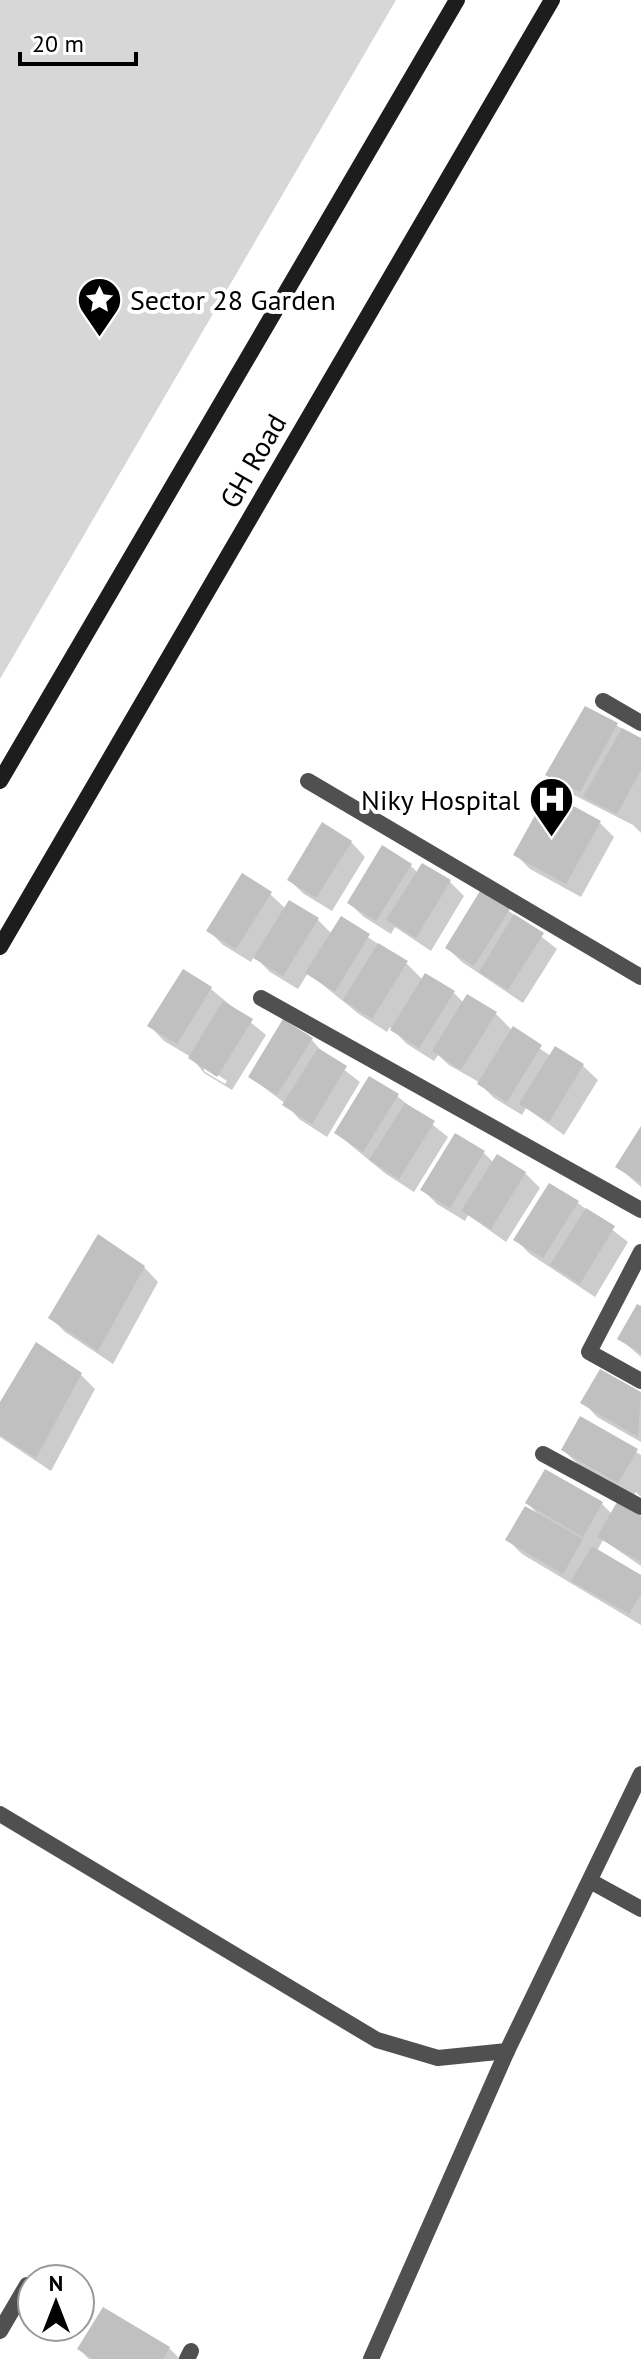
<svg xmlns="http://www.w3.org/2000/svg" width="641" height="2359" font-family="'PT Sans',sans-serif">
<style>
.green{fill:#d7d7d7}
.shadow{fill:#0003;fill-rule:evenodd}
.building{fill:#c0c0c0}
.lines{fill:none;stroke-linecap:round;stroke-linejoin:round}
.minor{stroke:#505050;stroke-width:16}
.secondary{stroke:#1d1d1d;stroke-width:16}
.labels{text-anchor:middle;stroke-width:8;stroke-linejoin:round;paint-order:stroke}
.poi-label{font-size:28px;fill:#000;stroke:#fff;text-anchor:start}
.street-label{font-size:28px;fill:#000;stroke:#fff}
</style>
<rect width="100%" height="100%" fill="#fff"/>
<polygon class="green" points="0,0 396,0 0,679"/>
<g class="shadow">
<polygon points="616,725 641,740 641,833 633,825 562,789 548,775"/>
<polygon points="600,823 614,837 581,897 530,869 515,854"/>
<polygon points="351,842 365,857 332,911 304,894 289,880"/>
<polygon points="410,865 418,873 422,865 450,882 464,896 431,951 395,927 391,934 364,917 349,903"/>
<polygon points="270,894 286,909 318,920 332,934 341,919 406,963 423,980 454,993 464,1003 496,1014 513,1031 551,1056 556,1049 583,1066 598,1080 564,1135 526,1108 522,1115 494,1098 477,1081 449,1065 438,1055 434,1061 407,1044 390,1027 387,1032 359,1014 308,973 298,989 270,972 254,956 251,962 223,945 209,931"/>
<polygon points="509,911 557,949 523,1003 462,962 447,948"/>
<path d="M 183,972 L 211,989 L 266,1035 L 232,1090 L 204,1073 L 191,1057 L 164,1041 L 150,1026 ZM 204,1066 L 227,1081 L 225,1084 L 204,1071 Z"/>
<polygon points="312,1040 325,1055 360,1082 327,1137 299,1119 286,1104 250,1077"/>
<polygon points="397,1096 448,1137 414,1192 386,1174 336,1133"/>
<polygon points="641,1130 641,1187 618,1167"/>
<polygon points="484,1153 494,1163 525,1173 540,1188 506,1242 468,1215 465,1221 437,1204 423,1190"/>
<polygon points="578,1203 628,1242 595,1297 530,1254 516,1240"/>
<polygon points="144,1267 158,1282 113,1364 65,1332 50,1317"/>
<polygon points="641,1309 641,1357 619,1338"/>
<polygon points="601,1372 641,1394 641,1442 597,1417 583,1402"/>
<polygon points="81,1375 95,1389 51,1471 0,1437 0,1406"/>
<polygon points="581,1419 641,1455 641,1497 636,1492 633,1496 578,1464 563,1450"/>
<polygon points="527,1503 602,1504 612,1514 641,1518 641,1566 603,1540 597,1551 641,1577 641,1625 522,1554 508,1540 539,1515"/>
<polygon points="104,2309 169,2348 180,2359 89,2359 79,2349"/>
</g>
<g class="building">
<polygon points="585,706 618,723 580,792 545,775"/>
<polygon points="622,728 641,738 641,770 617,814 583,797"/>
<polygon points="548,792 601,821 566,884 513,855"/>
<polygon points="322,822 352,841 316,898 287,880"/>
<polygon points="382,845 412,864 376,921 347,903"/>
<polygon points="422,863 451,880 416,938 386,920"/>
<polygon points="242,873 272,892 236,949 206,931"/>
<polygon points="480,891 510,909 474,966 445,948"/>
<polygon points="289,900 319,918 283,976 253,958"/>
<polygon points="514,914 544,933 508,990 479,972"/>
<polygon points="341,916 370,934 335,992 305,973"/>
<polygon points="378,943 408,961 372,1019 343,1000"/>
<polygon points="183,969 212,987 177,1044 147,1026"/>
<polygon points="425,973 455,991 419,1048 390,1030"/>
<polygon points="467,994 497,1012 461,1070 432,1051"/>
<polygon points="223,1001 253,1019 217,1077 188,1058"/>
<polygon points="283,1019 313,1038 277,1095 248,1077"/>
<polygon points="513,1026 542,1045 507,1102 477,1084"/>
<polygon points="555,1046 584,1064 549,1122 519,1104"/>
<polygon points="318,1048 347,1066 312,1124 282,1105"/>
<polygon points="369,1076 399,1094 363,1152 334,1133"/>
<polygon points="405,1103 435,1121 399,1179 369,1160"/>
<polygon points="641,1126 641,1183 615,1167"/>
<polygon points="455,1133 485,1151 450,1208 420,1190"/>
<polygon points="497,1154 526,1172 491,1229 461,1211"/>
<polygon points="549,1183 579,1201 543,1258 513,1240"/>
<polygon points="586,1208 615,1226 580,1284 550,1265"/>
<polygon points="98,1234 145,1266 98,1351 48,1318"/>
<polygon points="637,1304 641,1306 641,1353 617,1339"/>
<polygon points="36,1342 82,1373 36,1458 0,1435 0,1402"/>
<polygon points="600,1369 641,1392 638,1437 580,1403"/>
<polygon points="580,1416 638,1449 618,1483 561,1450"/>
<polygon points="545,1469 603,1502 583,1537 525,1503"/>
<polygon points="617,1502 641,1516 641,1562 597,1537"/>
<polygon points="525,1506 583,1539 563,1574 505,1540"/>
<polygon points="592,1546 641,1575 641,1594 629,1614 571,1581"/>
<polygon points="103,2307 170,2347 163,2359 93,2359 77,2349"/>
</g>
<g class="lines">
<g class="minor">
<polyline points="603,701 641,723"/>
<polyline points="308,781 641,977"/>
<polyline points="261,998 641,1210"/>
<polyline points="641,1252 589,1352 641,1381"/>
<polyline points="543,1454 641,1507"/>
<polyline points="0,1814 377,2040 438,2058 507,2051 641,1774"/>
<polyline points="592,1882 641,1909"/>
<polyline points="0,2331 27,2285"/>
<polyline points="187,2359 191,2351"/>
<polyline points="371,2359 507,2051"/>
</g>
<g class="secondary">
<polyline points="0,781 457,0"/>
<polyline points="0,947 552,0"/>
</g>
</g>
<defs>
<symbol id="sight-pin" viewBox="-11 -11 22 30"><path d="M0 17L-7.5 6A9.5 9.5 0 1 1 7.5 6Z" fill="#000" stroke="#fff"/><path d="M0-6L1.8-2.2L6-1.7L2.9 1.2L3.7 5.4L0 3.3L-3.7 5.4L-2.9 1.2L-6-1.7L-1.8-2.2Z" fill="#fff"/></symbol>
<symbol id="hospital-pin" viewBox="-11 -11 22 30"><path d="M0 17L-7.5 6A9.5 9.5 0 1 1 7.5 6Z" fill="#000" stroke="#fff"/><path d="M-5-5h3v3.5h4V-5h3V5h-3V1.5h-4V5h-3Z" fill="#fff"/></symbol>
</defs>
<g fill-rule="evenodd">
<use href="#sight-pin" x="74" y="274" width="51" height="69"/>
<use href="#hospital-pin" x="526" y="774" width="51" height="69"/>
</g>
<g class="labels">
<g class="poi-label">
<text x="130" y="310">Sector 28 Garden</text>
<text x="520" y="810" text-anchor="end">Niky Hospital</text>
</g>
<g class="street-label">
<text transform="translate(253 461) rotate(-60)" y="10">GH Road</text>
</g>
</g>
<g transform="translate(56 2303)"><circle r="38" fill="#ffffff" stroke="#999999" stroke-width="2"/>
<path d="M0-6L14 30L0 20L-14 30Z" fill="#000000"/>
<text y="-12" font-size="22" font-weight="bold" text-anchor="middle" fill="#000000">N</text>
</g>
<path d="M20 52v12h116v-12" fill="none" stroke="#000000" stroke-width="4"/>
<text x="32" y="52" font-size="24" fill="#000000" stroke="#ffffff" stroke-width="6" paint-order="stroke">20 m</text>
</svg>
